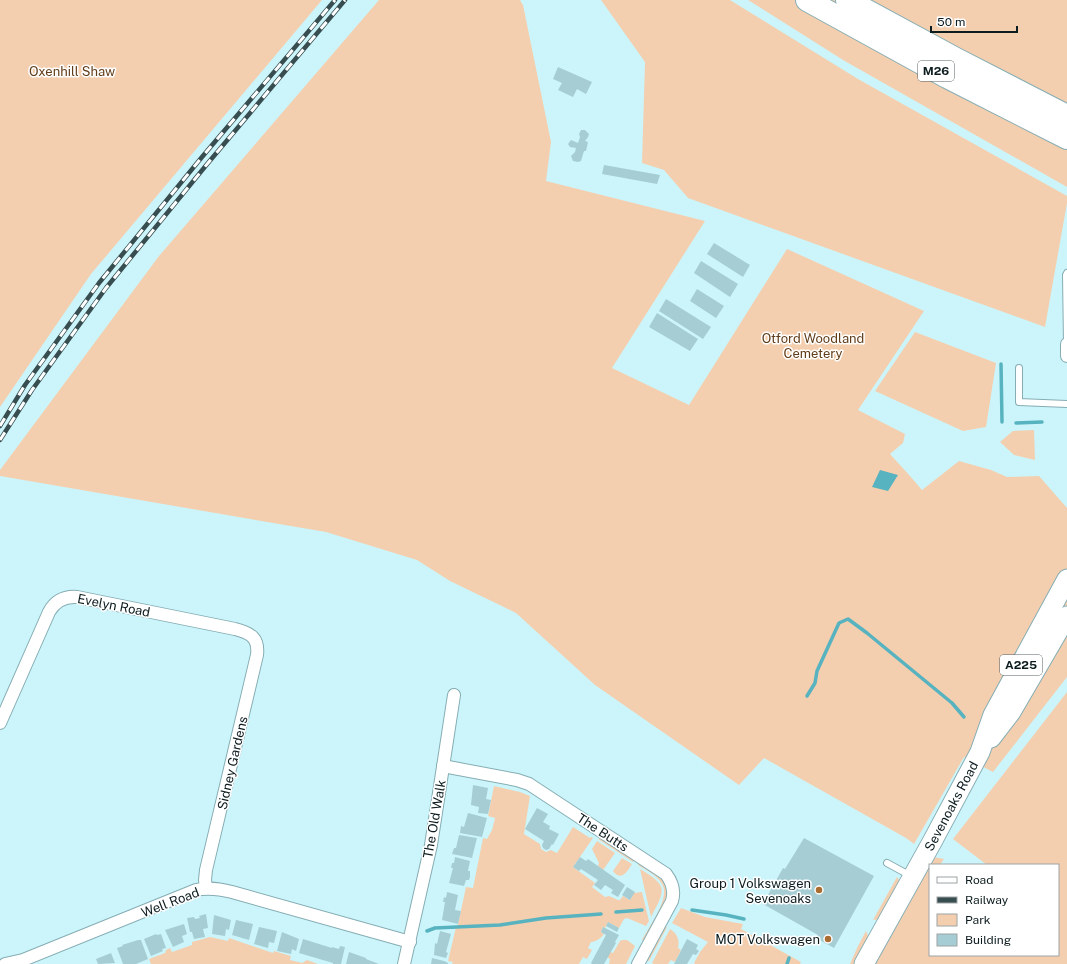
<svg xmlns="http://www.w3.org/2000/svg" width="1067" height="964" font-family="'Public Sans',sans-serif">
<style>
.green{fill:#f4cfaf}
.water{fill:#57b3bf}
.lines{fill:none;stroke-linecap:round;stroke-linejoin:round}
.stream{stroke:#57b3bf;stroke-width:3.5}
.building{fill:#a5cdd3}
.service-casing{stroke:#85adb3;stroke-width:8}
.minor-casing{stroke:#85adb3;stroke-width:14}
.primary-casing{stroke:#85adb3;stroke-width:21}
.motorway-casing{stroke:#85adb3;stroke-width:24}
.service{stroke:#fff;stroke-width:6}
.minor{stroke:#fff;stroke-width:12}
.primary{stroke:#fff;stroke-width:19}
.motorway{stroke:#fff;stroke-width:22}
.rail-casing{stroke:#384d50;stroke-width:4.5}
.rail{stroke:#fff;stroke-width:3;stroke-dasharray:9;stroke-linecap:butt}
.poi-dot{fill:#aa6d31;stroke:#fff;stroke-width:1.5}
.labels{text-anchor:middle;stroke-width:3;stroke-linejoin:round;paint-order:stroke}
.shield{fill:#fff;stroke:#555f62;stroke-width:1}
.shield-label{font-size:12px;font-weight:bold;fill:#0c1b1e}
.park-label{font-size:13px;fill:#613d19;stroke:#fff}
.street-label{font-size:13px;fill:#0c1b1e;stroke:#fff}
.poi-label{font-size:13px;fill:#0c1b1e;stroke:#fff;text-anchor:end}
</style>
<rect width="100%" height="100%" fill="#ccf5fb"/>
<g class="green">
<polygon points="0,0 322,0 91,274 0,407"/>
<polygon points="379,0 520,0 523,5 551,142 546,181 705,221 612,368 689,405 787,249 924,311 858,410 905,434 903,443 890,454 910,476 922,490 959,461 991,470 1007,477 1039,476 1067,508 1067,677 993,772 964,757 914,844 906,838 764,758 739,785 595,685 516,613 450,581 417,560 326,532 0,476 0,470 159,256"/>
<polygon points="601,0 730,0 858,79 1067,196 1067,203 1045,327 688,198 664,170 642,163 645,62"/>
<polygon points="748,0 1067,0 1067,187 843,60"/>
<polygon points="915,332 996,363 986,427 963,431 875,391"/>
<polygon points="1034,430 1035,460 1014,455 1000,442 1013,431"/>
<polygon points="1067,692 1067,964 871,964 933,857 944,859 940,865 930,865 930,955 1058,955 1058,865 987,865 953,839"/>
<path d="M 494,786 L 520,792 L 530,796 L 524,834 L 540,844 L 541,849 L 546,852 L 551,850 L 557,853 L 573,827 L 590,838 L 591,837 L 593,838 L 573,867 L 595,883 L 592,887 L 605,897 L 609,896 L 618,900 L 620,900 L 623,896 L 630,900 L 634,893 L 642,892 L 649,921 L 646,926 L 627,918 L 624,919 L 619,928 L 608,922 L 605,928 L 603,927 L 601,932 L 604,934 C 601,938 596,942 591,942 L 588,948 L 592,950 L 587,959 L 583,957 L 579,964 L 452,964 L 453,962 L 448,961 L 456,927 L 458,927 L 458,924 L 466,887 L 473,888 L 483,838 L 487,839 L 492,830 L 495,818 L 488,816 Z"/>
<polygon points="601,838 635,860 633,862 598,839"/>
<polygon points="597,841 615,853 603,870 598,866 599,863 592,849"/>
<path d="M 622,858 L 632,864 C 627,872 621,882 613,871 Z"/>
<path d="M 639,863 C 654,873 669,877 667,898 L 644,941 L 642,940 C 649,927 671,897 662,884 C 657,875 646,870 638,865 Z"/>
<path d="M 640,869 C 668,886 666,889 651,917 Z"/>
<polygon points="897,877 899,880 900,884 880,919 873,920"/>
<polygon points="681,908 705,917 743,924 741,929 801,962 800,964 695,964 694,963 700,952 708,942 672,923"/>
<polygon points="664,927 667,927 649,961 646,960"/>
<path d="M 670,929 C 677,933 680,940 678,948 L 681,950 L 675,962 L 671,960 L 668,964 L 654,964 L 652,963 Z"/>
<polygon points="866,931 869,938 856,964 850,964 858,946"/>
<polygon points="210,937 228,941 229,938 273,953 274,951 291,956 290,960 302,963 307,960 318,964 151,964 149,959 165,953 166,950 170,948 172,952 192,945 192,942"/>
<polygon points="622,940 627,940 635,946 626,964 609,964 610,959 607,957 610,952 613,953 620,941"/>
</g>
<polygon class="water" points="880,470 898,475 888,491 872,487"/>
<g class="lines">
<g class="stream">
<polyline points="1001,364 1002,422"/>
<polyline points="1016,423 1042,422"/>
<polyline points="807,696 815,683 817,671 839,623 848,619 867,633 952,703 964,717"/>
<polyline points="692,910 726,915 744,919"/>
<polyline points="616,912 642,910"/>
<polyline points="427,931 435,928 500,925 546,918 601,914"/>
<polyline points="787,964 789,958"/>
</g>
</g>
<g class="building">
<polygon points="558,67 592,82 586,94 577,89 573,97 558,90 562,83 553,79"/>
<polygon points="581,130 585,130 589,134 588,137 585,141 588,142 586,151 584,151 581,161 578,162 573,161 571,156 575,152 576,148 570,147 568,144 571,140 578,143 580,137 579,134"/>
<polygon points="604,165 660,175 657,184 602,174"/>
<polygon points="714,243 750,265 743,277 707,254"/>
<polygon points="701,261 738,284 730,297 694,273"/>
<polygon points="697,289 724,306 716,318 690,301"/>
<polygon points="666,299 711,327 703,339 659,311"/>
<polygon points="657,313 698,339 690,351 649,327"/>
<polygon points="473,785 488,788 486,799 491,800 488,814 478,813 479,807 471,805"/>
<polygon points="537,808 548,814 543,822 550,826 549,829 559,834 553,845 552,844 549,849 546,850 543,848 542,845 544,841 525,829"/>
<polygon points="468,813 487,818 482,837 460,833 461,826 464,827"/>
<polygon points="459,835 477,838 472,858 452,854 454,848 456,848"/>
<polygon points="804,838 874,876 834,948 816,938 818,935 763,904 783,868 785,869"/>
<polygon points="455,857 470,861 468,871 470,871 470,877 469,880 466,880 464,886 449,883 453,868 451,868 452,863 454,863"/>
<polygon points="580,857 586,861 588,859 625,885 618,897 611,893 613,890 605,885 601,890 594,885 598,880 581,869 579,871 573,867"/>
<polygon points="627,887 635,892 630,900 622,895"/>
<polygon points="447,892 458,895 455,910 461,911 458,924 442,920 445,902 443,902 444,897 446,898"/>
<polygon points="206,914 208,928 203,929 205,937 194,939 192,932 190,932 187,918 194,917 195,919 200,918 199,916"/>
<polygon points="214,915 231,920 229,930 226,929 225,936 212,934"/>
<polygon points="236,920 253,924 249,940 232,935"/>
<polygon points="608,922 619,928 617,932 606,926"/>
<polygon points="184,924 187,934 182,936 184,942 173,947 165,930"/>
<polygon points="259,927 277,931 274,943 269,942 268,948 254,944"/>
<polygon points="603,927 619,935 615,942 616,943 604,964 592,964 591,963 606,935 601,932"/>
<polygon points="440,931 451,934 446,952 448,953 446,958 434,955 435,943 437,944"/>
<polygon points="282,932 299,939 296,951 292,949 291,954 277,951"/>
<polygon points="156,934 157,935 161,934 166,948 162,949 163,951 151,956 144,939"/>
<polygon points="303,939 332,948 332,947 339,949 340,946 345,947 341,964 333,964 333,963 299,953"/>
<polygon points="687,939 698,945 696,949 699,951 696,955 693,954 687,964 674,964"/>
<polygon points="138,940 141,940 148,959 136,964 123,964 117,948 123,946 122,945"/>
<polygon points="349,952 366,958 366,959 379,964 346,964"/>
<polygon points="111,953 115,963 98,964 96,959"/>
<polygon points="432,958 444,961 448,963 448,964 431,964"/>
</g>
<g class="lines">
<defs>
<g id="service">
<polyline points="1067,344 1066,275 1067,273"/>
<polyline points="1019,368 1019,402 1067,404"/>
<polyline points="887,863 911,876"/>
</g>
<g id="minor">
<polyline points="1067,344 1067,356"/>
<path d="M 0,723 L 49,612 C 55,601 64,596 77,597 L 235,629 C 251,633 259,638 257,655 L 206,870 L 205,880 L 206,888"/>
<path d="M 443,766 L 517,780 L 529,784 L 666,874 C 672,882 675,891 672,901 L 638,964"/>
<path d="M 5,964 L 23,960 L 196,890 C 209,887 220,889 232,892 L 410,942"/>
<polyline points="404,964 431,845 454,695"/>
</g>
<g id="primary">
<polyline points="991,738 1011,712 1067,616"/>
<polyline points="864,964 932,842 980,752 993,715 1067,579"/>
</g>
<g id="motorway">
<polyline points="807,0 947,77 1067,138"/>
<polyline points="847,0 956,59 1067,116"/>
</g>
</defs>
<use href="#service" class="service-casing"/>
<use href="#minor" class="minor-casing"/>
<use href="#primary" class="primary-casing"/>
<use href="#motorway" class="motorway-casing"/>
<use href="#service" class="service"/>
<use href="#minor" class="minor"/>
<use href="#primary" class="primary"/>
<use href="#motorway" class="motorway"/>
<defs>
<g id="rail">
<polyline points="0,426 25,385 99,283 202,157 335,0"/>
<polyline points="0,440 32,390 106,288 208,163 345,0"/>
</g>
</defs>
<use href="#rail" class="rail-casing"/>
<use href="#rail" class="rail"/>
</g>
<g class="poi-dot">
<circle cx="819" cy="890" r="4"/>
<circle cx="828" cy="939" r="4"/>
</g>
<g class="labels">
<g class="shield">
<rect x="918" y="61" width="36" height="20" rx="3"/>
<rect x="1000" y="655" width="42" height="20" rx="3"/>
</g>
<g class="shield-label">
<text x="936" y="75">M26</text>
<text x="1021" y="669">A225</text>
</g>
<g class="park-label">
<text x="72" y="76">Oxenhill Shaw</text>
<text x="813" y="343">Otford Woodland<tspan x="813" dy="15">Cemetery</tspan></text>
</g>
<g class="street-label">
<text transform="translate(114 605) rotate(11)" y="5">Evelyn Road</text>
<text transform="translate(232 763) rotate(-77)" y="5">Sidney Gardens</text>
<text transform="translate(951 806) rotate(-62)" y="5">Sevenoaks Road</text>
<text transform="translate(434 819) rotate(-80)" y="5">The Old Walk</text>
<text transform="translate(603 832) rotate(33)" y="5">The Butts</text>
<text transform="translate(170 902) rotate(-21)" y="5">Well Road</text>
</g>
<g class="poi-label">
<text x="811" y="888">Group 1 Volkswagen<tspan x="811" dy="15">Sevenoaks</tspan></text>
<text x="820" y="944">MOT Volkswagen</text>
</g>
</g>
<rect x="929" y="864" width="130" height="92" fill="#ffffff" stroke="#9ea4a5"/>
<rect x="937" y="877" width="20" height="6" fill="#ffffff" stroke="#9ea4a5"/>
<text x="965" y="884" font-size="12" fill="#0c1b1e">Road</text>
<rect x="937" y="897" width="20" height="6" fill="#384d50" stroke="#9ea4a5"/>
<text x="965" y="904" font-size="12" fill="#0c1b1e">Railway</text>
<rect x="937" y="914" width="20" height="12" fill="#f4cfaf" stroke="#9ea4a5"/>
<text x="965" y="924" font-size="12" fill="#0c1b1e">Park</text>
<rect x="937" y="934" width="20" height="12" fill="#a5cdd3" stroke="#9ea4a5"/>
<text x="965" y="944" font-size="12" fill="#0c1b1e">Building</text>
<path d="M931 26v6h86v-6" fill="none" stroke="#0c1b1e" stroke-width="2"/>
<text x="937" y="26" font-size="12" fill="#0c1b1e" stroke="#ffffff" stroke-width="3" paint-order="stroke">50 m</text>
</svg>
